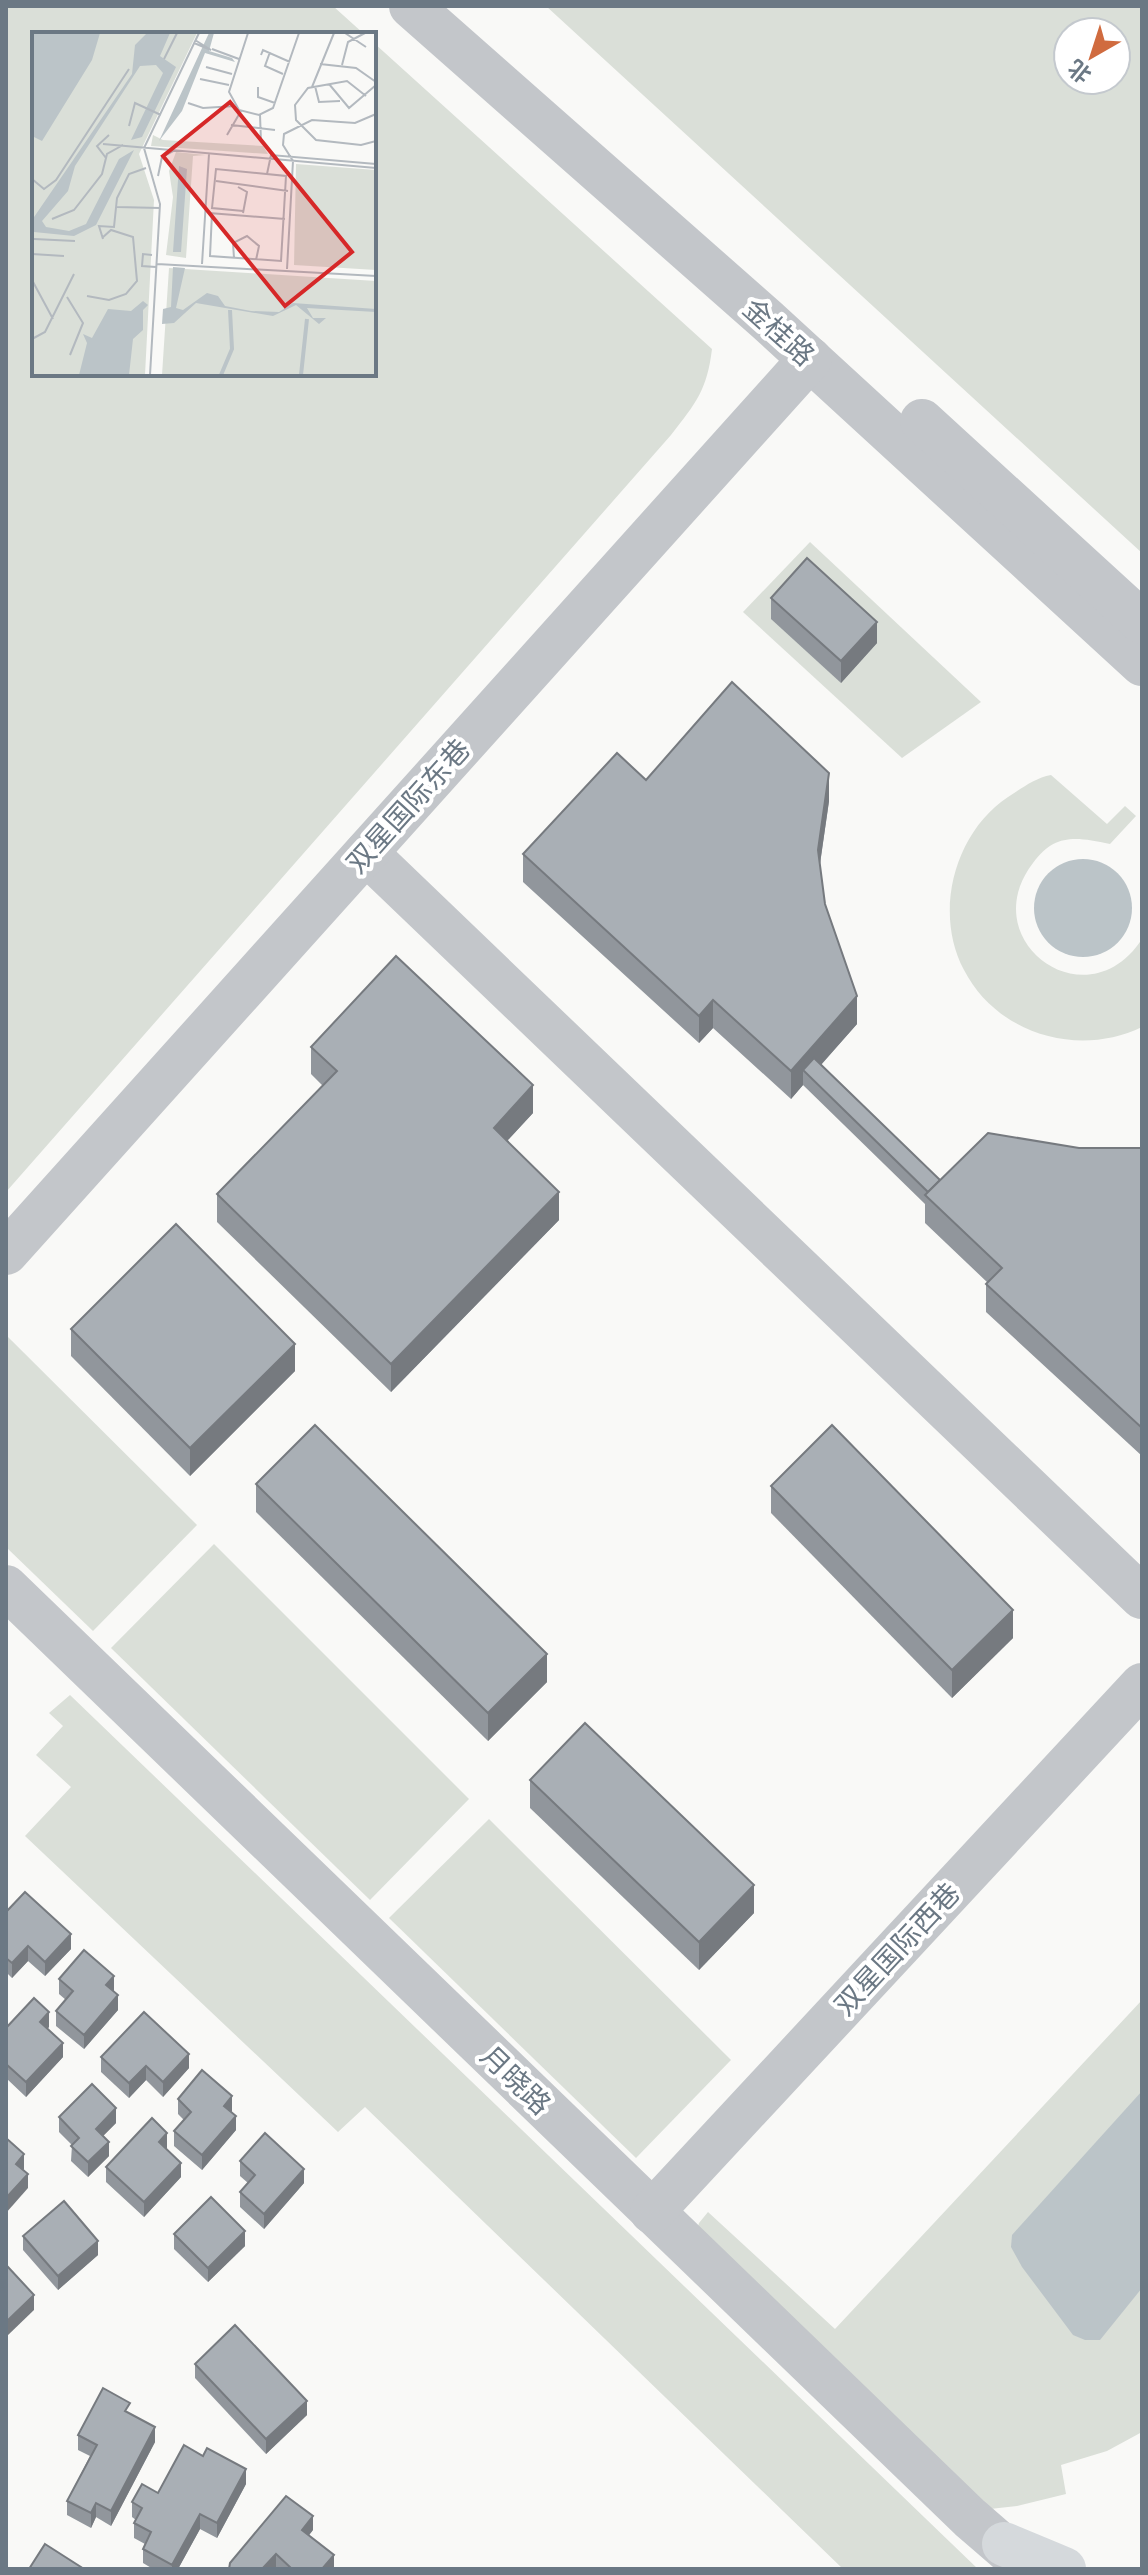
<svg xmlns="http://www.w3.org/2000/svg" width="1148" height="2575" font-family="Montserrat,'Noto Sans SC',sans-serif">
<style>
.green{fill:#dadfd8;fill-rule:evenodd}
.water{fill:#bbc4c8}
.lines{fill:none;stroke-linecap:round;stroke-linejoin:round}
.minor{stroke:#c3c6ca;stroke-width:44}
.major{stroke:#d5d9dc;stroke-width:44}
.wall{fill:#91969c}
.shaded-wall{fill:#767a7f}
.building{fill:#a9afb5;stroke:#767a7f;stroke-width:2}
.labels{text-anchor:middle;stroke-width:8;stroke-linejoin:round;paint-order:stroke}
.street-label{font-size:28px;fill:#6b7884;stroke:#fff}
.inset-river{fill:none;stroke:#bbc4c8;stroke-width:4}
.inset-road{fill:none;stroke:#b3b9bf;stroke-width:2}
.view{fill:#d62828;fill-opacity:0.15;stroke:#d62828;stroke-width:4}
.inset-edge{fill:none;stroke:#6b7884;stroke-width:4}
</style>
<rect width="100%" height="100%" fill="#f9f9f7"/>
<g class="green">
<path d="M 6,6 L 333,6 L 364,34 L 34,34 L 34,374 L 374,374 L 374,43 L 712,349 C 707,390 696,403 671,435 L 6,1192 Z"/>
<path d="M 546,6 L 1142,6 L 1142,553 ZM 1116,32 L 1116,80 L 1068,80 L 1068,32 Z"/>
<polygon points="810,542 981,702 902,758 743,612"/>
<path d="M 1051,775 L 1107,824 L 1125,806 L 1136,816 L 1110,844 C 1076,837 1055,833 1033,863 C 973,941 1087,1024 1142,939 L 1142,1027 C 1078,1058 997,1034 964,970 C 933,912 955,832 1008,797 C 1022,788 1035,778 1051,775 Z"/>
<polygon points="6,1335 197,1525 93,1631 6,1547"/>
<polygon points="214,1544 469,1799 370,1900 111,1648"/>
<polygon points="70,1695 978,2569 843,2569 365,2107 338,2132 25,1836 71,1787 36,1755 63,1726 49,1713"/>
<polygon points="489,1819 731,2060 636,2158 389,1918"/>
<polygon points="1142,2000 1142,2432 1107,2451 1061,2465 1066,2494 1017,2506 981,2510 696,2233 699,2223 708,2212 835,2329"/>
</g>
<g class="water">
<circle cx="1083" cy="908" r="49"/>
<polygon points="1142,2091 1142,2288 1100,2340 1085,2340 1073,2335 1022,2267 1011,2247 1012,2235"/>
</g>
<g class="lines">
<g class="minor">
<polyline points="411,6 767,320 1142,664"/>
<polyline points="922,421 1142,622"/>
<polyline points="366,853 1142,1597"/>
<polyline points="6,1253 810,359"/>
<polyline points="6,1587 970,2518 1029,2569"/>
<polyline points="652,2212 1142,1685"/>
</g>
<polyline class="major" points="1004,2544 1064,2569"/>
</g>
<g class="wall">
<polygon points="771,598 877,643 841,683 771,619"/>
<polygon points="646,780 829,801 820,864 825,904 857,1024 821,1065 940,1180 1079,1148 1142,1148 1142,1456 986,1312 986,1284 988,1283 925,1223 925,1204 803,1085 791,1099 713,1028 699,1043 523,882 523,854"/>
<polygon points="311,1047 533,1113 507,1141 559,1220 391,1392 217,1222 217,1194 323,1086 311,1074"/>
<polygon points="71,1329 295,1371 190,1476 71,1356"/>
<polygon points="256,1484 547,1682 488,1741 256,1512"/>
<polygon points="771,1486 1013,1638 952,1698 771,1513"/>
<polygon points="530,1780 754,1913 699,1970 530,1808"/>
<polygon points="6,1912 71,1949 45,1976 28,1961 12,1978 6,1972"/>
<polygon points="59,1979 114,1991 118,2010 84,2049 56,2026 56,2011 66,2000 59,1994"/>
<polygon points="49,2027 48,2028 63,2057 26,2097 6,2078 6,2028"/>
<polygon points="101,2057 189,2068 163,2097 146,2080 129,2098 101,2072"/>
<polygon points="178,2099 232,2111 231,2112 236,2130 202,2170 174,2146 174,2131 184,2120 178,2114"/>
<polygon points="59,2117 116,2123 103,2136 109,2156 88,2177 71,2161 72,2145 59,2132"/>
<polygon points="167,2148 166,2149 181,2177 144,2217 106,2182 106,2167"/>
<polygon points="240,2161 304,2183 264,2229 240,2207 240,2192 248,2183 240,2176"/>
<polygon points="174,2234 245,2246 208,2282 174,2249"/>
<polygon points="23,2236 98,2255 58,2290 23,2250"/>
<polygon points="195,2364 307,2415 266,2454 195,2378"/>
<polygon points="130,2414 155,2442 111,2526 96,2517 91,2528 67,2515 67,2501 90,2456 78,2450 78,2435"/>
<polygon points="246,2484 217,2538 200,2529 178,2569 153,2569 143,2563 143,2549 145,2544 134,2538 134,2523 136,2520 132,2517 132,2502 158,2493"/>
<polygon points="313,2530 309,2535 334,2569 229,2569"/>
</g>
<g class="shaded-wall">
<polygon points="877,622 877,643 841,683 841,661"/>
<polygon points="829,773 829,801 818,877 818,850"/>
<polygon points="857,996 857,1024 810,1077 803,1070 803,1085 791,1099 791,1071"/>
<polygon points="713,1000 713,1028 699,1043 699,1016"/>
<polygon points="533,1085 533,1113 494,1155 494,1128"/>
<polygon points="559,1192 559,1220 391,1392 391,1364"/>
<polygon points="295,1344 295,1371 190,1476 190,1448"/>
<polygon points="1013,1610 1013,1638 952,1698 952,1670"/>
<polygon points="547,1654 547,1682 488,1741 488,1713"/>
<polygon points="754,1885 754,1913 699,1970 699,1942"/>
<polygon points="71,1934 71,1949 45,1976 45,1962"/>
<polygon points="28,1946 28,1961 12,1978 12,1963"/>
<polygon points="114,1976 114,1991 106,2000 106,1985"/>
<polygon points="118,1995 118,2010 84,2049 84,2035"/>
<polygon points="49,2012 49,2027 40,2036 40,2022"/>
<polygon points="63,2043 63,2057 26,2097 26,2082"/>
<polygon points="189,2054 189,2068 163,2097 163,2082"/>
<polygon points="146,2066 146,2080 129,2098 129,2083"/>
<polygon points="232,2096 232,2111 224,2120 224,2106"/>
<polygon points="116,2108 116,2123 96,2143 96,2129"/>
<polygon points="236,2116 236,2130 202,2170 202,2155"/>
<polygon points="167,2133 167,2148 159,2156 159,2142"/>
<polygon points="109,2142 109,2156 88,2177 88,2162"/>
<polygon points="24,2154 24,2169 16,2178 16,2164"/>
<polygon points="181,2163 181,2177 144,2217 144,2202"/>
<polygon points="304,2169 304,2183 264,2229 264,2214"/>
<polygon points="28,2174 28,2188 6,2213 6,2198"/>
<polygon points="245,2231 245,2246 208,2282 208,2268"/>
<polygon points="98,2241 98,2255 58,2290 58,2276"/>
<polygon points="34,2295 34,2310 6,2337 6,2322"/>
<polygon points="307,2401 307,2415 266,2454 266,2439"/>
<polygon points="155,2427 155,2442 111,2526 111,2511"/>
<polygon points="246,2469 246,2484 217,2538 217,2523"/>
<polygon points="96,2503 96,2517 91,2528 91,2513"/>
<polygon points="200,2514 200,2529 178,2569 172,2569 172,2565"/>
<polygon points="313,2516 313,2530 302,2544 302,2530"/>
<polygon points="276,2554 276,2569 262,2569"/>
<polygon points="334,2555 334,2569 322,2569"/>
</g>
<g class="building">
<polygon points="807,558 877,622 841,661 771,598"/>
<polygon points="732,682 829,773 818,850 825,904 857,996 791,1071 713,1000 699,1016 523,854 617,753 646,780"/>
<polygon points="396,956 533,1085 494,1128 559,1192 391,1364 217,1194 337,1071 311,1047"/>
<polygon points="814,1058 940,1180 928,1192 803,1070"/>
<polygon points="988,1133 1079,1148 1142,1148 1142,1428 986,1284 1002,1268 925,1195"/>
<polygon points="176,1224 295,1344 190,1448 71,1329"/>
<polygon points="315,1425 547,1654 488,1713 256,1484"/>
<polygon points="832,1425 1013,1610 952,1670 771,1486"/>
<polygon points="585,1723 754,1885 699,1942 530,1780"/>
<polygon points="25,1892 71,1934 45,1962 28,1946 12,1963 6,1958 6,1912"/>
<polygon points="84,1950 114,1976 106,1985 118,1995 84,2035 56,2011 73,1991 59,1979"/>
<polygon points="34,1998 49,2012 40,2022 63,2043 26,2082 6,2064 6,2028"/>
<polygon points="144,2012 189,2054 163,2082 146,2066 129,2083 101,2057"/>
<polygon points="202,2070 232,2096 224,2106 236,2116 202,2155 174,2131 191,2112 178,2099"/>
<polygon points="92,2084 116,2108 96,2129 109,2142 88,2162 71,2146 79,2138 59,2117"/>
<polygon points="152,2118 167,2133 159,2142 181,2163 144,2202 106,2167"/>
<polygon points="265,2133 304,2169 264,2214 240,2192 255,2175 240,2161"/>
<polygon points="6,2138 24,2154 16,2164 28,2174 6,2198"/>
<polygon points="211,2197 245,2231 208,2268 174,2234"/>
<polygon points="64,2201 98,2241 58,2276 23,2236"/>
<polygon points="8,2267 34,2295 6,2322 6,2269"/>
<polygon points="235,2325 307,2401 266,2439 195,2364"/>
<polygon points="103,2388 130,2403 125,2411 155,2427 111,2511 96,2503 91,2513 67,2501 97,2445 78,2435"/>
<polygon points="184,2445 203,2456 207,2448 246,2469 217,2523 200,2514 172,2565 143,2549 151,2532 134,2523 142,2508 132,2502 142,2484 158,2493"/>
<polygon points="286,2496 313,2516 302,2530 334,2555 322,2569 292,2569 276,2554 262,2569 229,2569 230,2563"/>
<polygon points="45,2544 84,2569 29,2569"/>
</g>
<g class="labels">
<g class="street-label">
<text transform="translate(779 332) rotate(42)" y="10">金桂路</text>
<text transform="translate(408 806) rotate(-48)" y="10">双星国际东巷</text>
<text transform="translate(897 1949) rotate(-47)" y="10">双星国际西巷</text>
<text transform="translate(516 2080) rotate(44)" y="10">月晓路</text>
</g>
</g>
<g transform="translate(32 32)">
<rect width="344" height="344" fill="#f9f9f7"/>
<path d="M 50,1 L 165,1 L 107,122 L 122,168 L 113,343 L 0,343 L 0,87 ZM 121,103 L 131,108 L 231,114 L 236,122 L 119,114 ZM 144,120 L 174,123 L 161,124 L 154,226 L 134,223 L 141,165 L 137,139 ZM 264,132 L 344,138 L 344,238 L 262,233 ZM 137,236 L 344,249 L 344,343 L 130,343 Z" fill="#dadfd8"/>
<path d="M 0,1 L 68,1 L 60,28 L 10,109 L 0,104 ZM 115,1 L 138,1 L 128,24 L 144,35 L 110,105 L 99,108 L 131,41 L 124,33 L 108,34 L 43,134 L 36,159 L 10,189 L 14,195 L 37,199 L 54,192 L 87,127 L 102,118 L 64,193 L 42,204 L 2,200 L 0,188 L 100,42 L 103,13 ZM 177,1 L 182,1 L 177,19 L 200,26 L 203,30 L 173,21 L 150,79 L 127,109 ZM 147,134 L 155,137 L 149,220 L 141,220 ZM 141,235 L 153,236 L 144,276 L 151,278 L 175,261 L 186,264 L 193,274 L 219,279 L 247,280 L 261,271 L 344,277 L 344,280 L 275,276 L 281,286 L 294,286 L 287,292 L 264,273 L 241,284 L 164,271 L 142,291 L 130,292 L 131,277 L 139,275 ZM 111,269 L 116,273 L 111,278 L 111,298 L 101,307 L 97,343 L 47,343 L 55,311 L 51,302 L 60,306 L 76,277 L 99,279 Z" fill="#bbc4c8"/>
<path class="inset-river" d="M 189,343 L 200,317 L 198,278M 269,343 L 275,287"/>
<path class="inset-road" d="M 216,1 L 197,60 L 207,78 L 227,83 L 241,76 L 267,1M 313,1 L 334,15M 162,11 L 179,18 L 163,8M 180,17 L 207,27M 238,20 L 233,34 L 251,42M 229,23 L 231,18 L 258,30M 132,27 L 145,1M 288,32 L 324,36 L 344,50M 310,33 L 316,10 L 333,1M 174,35 L 200,42M 168,47 L 197,53M 297,52 L 317,76 L 344,53M 283,54 L 287,70 L 308,69M 226,55 L 226,65 L 243,71M 280,55 L 302,1M 334,64 L 315,49 L 276,56 L 263,73 L 264,88 L 284,108 L 329,113 L 344,109M 156,71 L 171,76 L 203,74M 228,83 L 229,110M 199,93 L 243,98M 97,94 L 103,71 L 129,83M 195,103 L 209,79M 71,112 L 344,136M 74,126 L 65,114 L 77,103M 235,142 L 239,123 L 344,132M 126,144 L 130,125 L 141,119M 0,147 L 12,157 L 24,148 L 97,37M 184,149 L 256,159M 206,155 L 215,160 L 211,181M 85,175 L 128,176M 177,181 L 253,187M 180,181 L 178,224 L 249,229 L 254,144 L 184,137 L 180,176 L 211,179M 20,187 L 42,178 L 70,142 L 75,122 L 91,113M 2,207 L 43,209M 71,207 L 67,194 L 82,195 L 85,166 L 97,142 L 114,136M 0,222 L 32,224M 120,223 L 111,222 L 110,234 L 124,235M 202,226 L 201,211 L 215,204 L 227,214 L 224,228M 125,232 L 344,244M 170,232 L 177,122M 255,237 L 261,129 L 251,113 L 252,102 L 280,88 L 323,91 L 344,82M 0,248 L 21,287M 55,264 L 77,268 L 94,262 L 105,249 L 101,205 L 79,198 L 70,206M 35,265 L 51,291 L 38,323M 0,307 L 13,300 L 42,242M 118,343 L 128,172 L 112,116 L 167,1"/>
<path class="view" d="M 198,70 L 320,220 L 253,274 L 131,124 Z"/>
<rect width="344" height="344" class="inset-edge"/>
</g>
<rect width="1148" height="2575" fill="none" stroke="#6b7884" stroke-width="16"/>
<g transform="translate(1092 56) rotate(219)"><circle r="38" fill="#ffffff" stroke="#c4c9ce" stroke-width="2"/>
<path d="M0-6L14 30L0 20L-14 30Z" fill="#d06b3f"/>
<text y="-12" font-size="22" font-weight="bold" text-anchor="middle" fill="#6b7884">北</text>
</g>
</svg>
